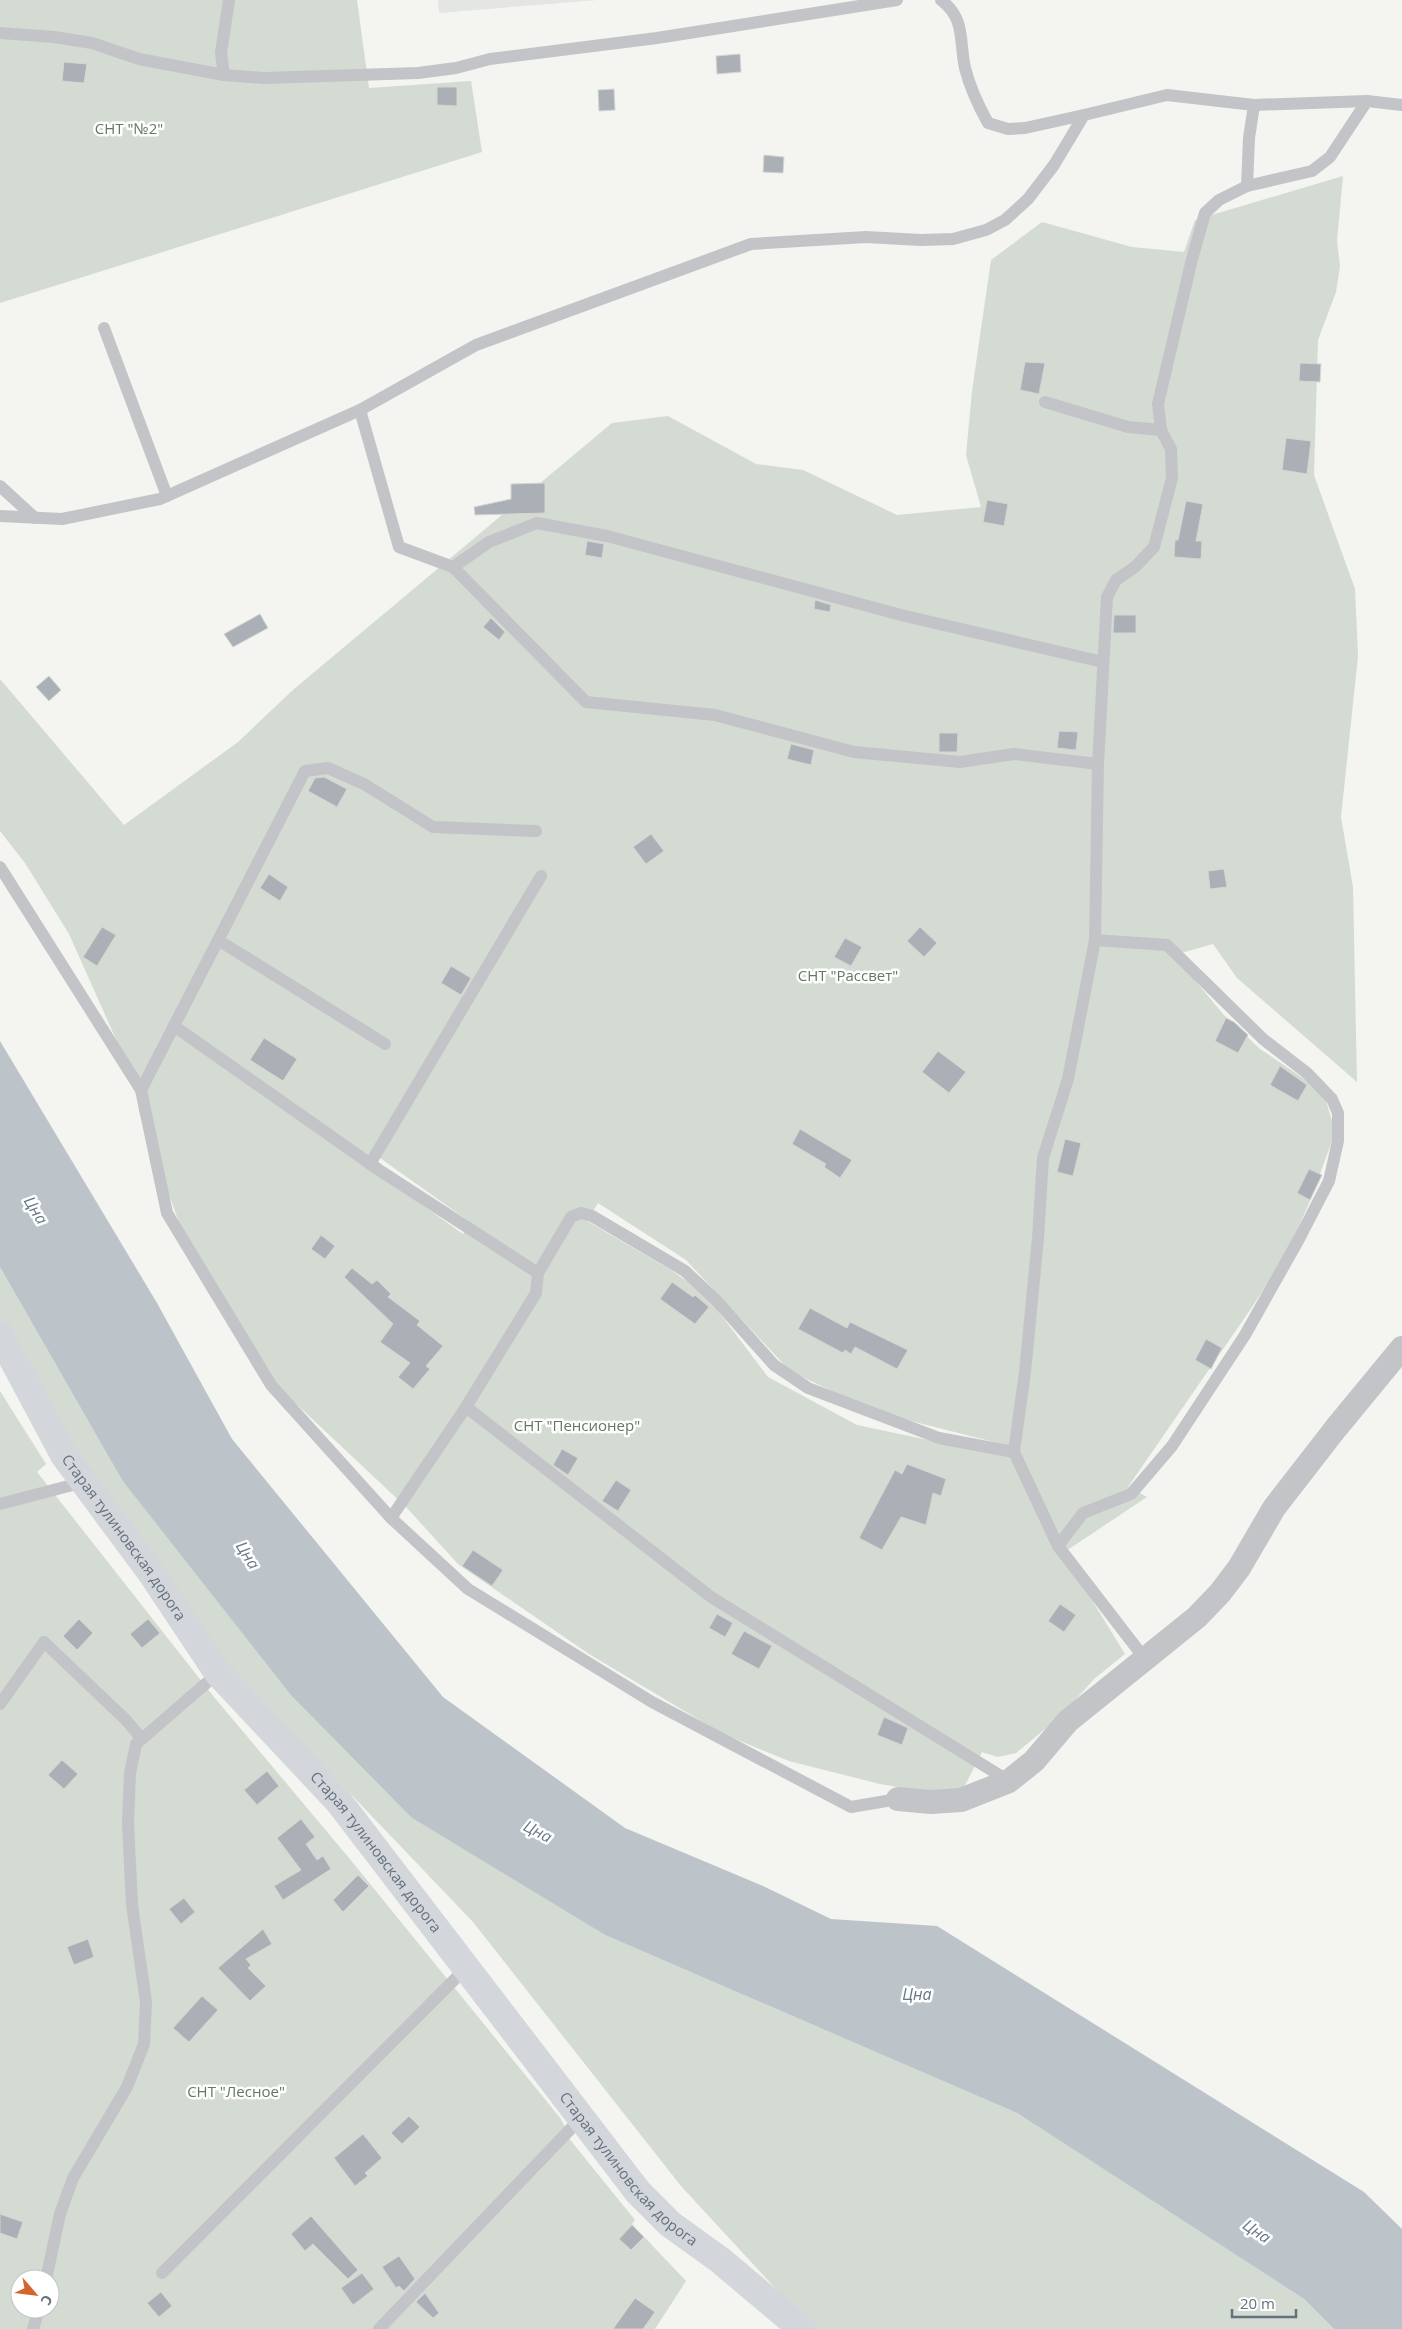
<svg xmlns="http://www.w3.org/2000/svg" width="1402" height="2329" font-family="'Open Sans',sans-serif">
<style>
.built{fill:#e4e6e4}
.green{fill:#d4dbd2;fill-rule:evenodd}
.water{fill:#bcc4ca}
.building{fill:#abb0b6;stroke:#d5d5d3}
.lines{fill:none;stroke-linecap:round;stroke-linejoin:round}
.lane{stroke:#c2c4c8;stroke-width:12}
.street{stroke:#c2c4c8;stroke-width:24}
.secondary{stroke:#d3d7db;stroke-width:28}
.labels{text-anchor:middle;stroke-width:5;stroke-linejoin:round;paint-order:stroke}
.park-label{font-size:15px;fill:#667763;stroke:#fff}
.street-label{font-size:15px;fill:#65717f;stroke:#fff}
.water-label{font-size:16px;font-style:italic;fill:#667984;stroke:#fff}
</style>
<rect width="100%" height="100%" fill="#f4f4f0"/>
<polygon class="built" points="438,0 598,0 439,13"/>
<g class="green">
<polygon points="0,0 357,0 369,88 471,81 482,152 0,303"/>
<path d="M 1343,176 L 1337,241 L 1340,266 L 1336,292 L 1318,340 L 1314,475 L 1355,589 L 1358,656 L 1341,817 L 1353,887 L 1357,1082 L 1237,978 L 1213,944 L 1174,955 L 1223,1014 L 1260,1049 L 1309,1082 L 1326,1101 L 1332,1121 L 1332,1141 L 1310,1201 L 1286,1255 L 1250,1310 L 1128,1487 L 1147,1497 L 1063,1553 L 1125,1654 L 1094,1679 L 1061,1716 L 1016,1753 L 998,1757 L 982,1752 L 959,1797 L 880,1784 L 789,1761 L 723,1734 L 589,1654 L 458,1564 L 407,1508 L 258,1368 L 184,1236 L 139,1112 L 136,1084 L 69,934 L 25,863 L 0,831 L 0,679 L 124,825 L 238,742 L 294,689 L 612,423 L 668,416 L 756,464 L 803,470 L 897,515 L 981,507 L 966,455 L 972,391 L 991,260 L 1042,222 L 1132,247 L 1184,252 L 1195,220 ZM 373,1153 L 470,1222 L 463,1234 L 365,1164 ZM 598,1203 L 686,1260 L 790,1371 L 861,1405 L 895,1417 L 998,1443 L 1004,1456 L 857,1425 L 768,1377 L 706,1295 L 671,1270 L 587,1221 Z"/>
<polygon points="0,1267 122,1480 412,1818 605,1935 1017,2113 1304,2299 1334,2329 813,2329 681,2186 473,1922 235,1673 102,1504 0,1334"/>
<path d="M 0,1391 L 46,1464 L 37,1472 L 214,1697 L 349,1858 L 561,2119 L 565,2127 L 563,2131 L 635,2220 L 632,2224 L 686,2281 L 655,2329 L 0,2329 ZM 20,2279 L 50,2279 L 50,2309 L 20,2309 Z"/>
</g>
<polygon class="water" points="0,1041 157,1303 232,1439 443,1697 625,1828 763,1886 831,1919 937,1926 1364,2192 1402,2229 1402,2329 1334,2329 1304,2299 1017,2113 605,1935 412,1818 291,1695 122,1480 0,1267"/>
<g class="building">
<polygon points="740,54 741,72 717,74 716,56"/>
<polygon points="64,62 87,64 84,83 62,81"/>
<polygon points="437,87 457,87 457,106 437,105"/>
<polygon points="614,89 615,110 599,111 598,90"/>
<polygon points="764,155 784,157 783,173 763,172"/>
<polygon points="1025,362 1045,363 1039,394 1020,390"/>
<polygon points="1300,363 1321,364 1320,382 1299,381"/>
<polygon points="1286,438 1311,441 1307,474 1282,470"/>
<polygon points="545,483 545,513 475,515 474,507 511,499 511,484"/>
<polygon points="987,500 1008,504 1004,526 983,522"/>
<polygon points="1186,501 1203,504 1196,541 1202,541 1201,559 1174,557 1175,540 1178,540"/>
<polygon points="587,541 604,544 602,558 585,555"/>
<polygon points="815,600 831,605 830,612 814,609"/>
<polygon points="260,614 268,628 233,647 224,634"/>
<polygon points="1114,615 1136,615 1136,633 1113,633"/>
<polygon points="491,618 505,632 499,640 483,627"/>
<polygon points="49,676 61,690 49,701 36,687"/>
<polygon points="1059,731 1078,732 1076,750 1057,748"/>
<polygon points="939,733 958,733 957,752 939,752"/>
<polygon points="791,744 814,750 811,765 787,759"/>
<polygon points="324,777 347,789 337,807 308,791 315,778"/>
<polygon points="651,834 664,851 646,864 633,847"/>
<polygon points="1224,869 1227,887 1210,889 1208,871"/>
<polygon points="269,874 288,887 280,901 260,888"/>
<polygon points="102,927 116,935 97,966 83,957"/>
<polygon points="920,927 937,943 924,957 907,941"/>
<polygon points="845,938 862,947 851,966 834,957"/>
<polygon points="451,966 471,978 461,995 441,983"/>
<polygon points="1226,1018 1234,1022 1248,1035 1238,1053 1215,1041"/>
<polygon points="264,1038 297,1059 283,1081 250,1060"/>
<polygon points="938,1051 966,1072 949,1093 922,1072"/>
<polygon points="1280,1066 1307,1085 1298,1101 1270,1085"/>
<polygon points="800,1129 852,1160 840,1178 824,1167 826,1164 792,1144"/>
<polygon points="1065,1139 1081,1143 1073,1176 1057,1172"/>
<polygon points="1309,1169 1322,1175 1310,1200 1297,1193"/>
<polygon points="321,1235 335,1246 325,1259 311,1249"/>
<polygon points="352,1268 372,1284 377,1280 391,1294 388,1297 420,1321 417,1325 443,1346 426,1366 430,1369 413,1389 398,1377 410,1363 380,1342 393,1324 344,1277"/>
<polygon points="672,1282 693,1297 695,1295 709,1307 695,1324 660,1299"/>
<polygon points="810,1308 847,1328 850,1322 908,1350 897,1369 855,1347 851,1354 845,1350 843,1353 798,1329"/>
<polygon points="1206,1339 1222,1348 1211,1369 1195,1360"/>
<polygon points="562,1449 578,1458 568,1475 553,1465"/>
<polygon points="907,1464 946,1479 941,1496 933,1493 926,1525 901,1517 882,1550 859,1538 895,1470 902,1474"/>
<polygon points="616,1480 631,1490 618,1511 602,1501"/>
<polygon points="473,1550 503,1570 492,1586 462,1566"/>
<polygon points="1060,1604 1076,1615 1064,1632 1048,1621"/>
<polygon points="717,1614 733,1623 725,1637 709,1628"/>
<polygon points="79,1619 93,1633 77,1650 63,1636"/>
<polygon points="148,1619 160,1633 142,1648 130,1634"/>
<polygon points="744,1631 772,1646 759,1669 731,1654"/>
<polygon points="884,1717 908,1728 902,1745 877,1735"/>
<polygon points="62,1760 78,1774 64,1789 48,1775"/>
<polygon points="267,1771 279,1786 257,1805 244,1790"/>
<polygon points="301,1819 315,1837 306,1844 317,1860 323,1856 331,1869 283,1900 274,1886 301,1870 277,1838"/>
<polygon points="358,1875 369,1886 343,1912 333,1900"/>
<polygon points="184,1898 195,1912 181,1924 169,1909"/>
<polygon points="263,1929 272,1944 246,1959 251,1965 248,1968 266,1986 250,2001 218,1968"/>
<polygon points="88,1939 94,1957 74,1965 67,1947"/>
<polygon points="202,1996 218,2010 189,2042 173,2028"/>
<polygon points="409,2116 420,2127 402,2144 391,2133"/>
<polygon points="363,2134 382,2158 365,2173 368,2176 355,2186 334,2158"/>
<polygon points="0,2214 23,2222 17,2239 0,2233"/>
<polygon points="311,2216 358,2270 348,2279 313,2244 305,2251 291,2234"/>
<polygon points="632,2225 644,2237 631,2250 619,2239"/>
<polygon points="399,2256 415,2279 404,2291 399,2286 396,2288 382,2267"/>
<polygon points="362,2273 374,2289 353,2305 341,2288"/>
<polygon points="161,2292 172,2306 159,2317 147,2303"/>
<polygon points="425,2293 439,2313 433,2318 416,2302"/>
<polygon points="635,2298 655,2312 643,2329 613,2329"/>
</g>
<g class="lines">
<g class="lane">
<path d="M 941,0 C 966,19 959,41 965,68 C 970,88 978,105 988,123 L 1008,129 L 1025,128 L 1084,115"/>
<polyline points="0,33 54,37 92,43 139,59 224,75 264,78 418,73 456,68 490,59 657,38 897,0"/>
<polyline points="224,75 221,53 229,0"/>
<polyline points="1247,186 1249,138 1254,105"/>
<polyline points="104,328 167,496"/>
<polyline points="360,410 399,547 453,567 586,702 715,715 854,752 960,762 1014,754 1098,764"/>
<polyline points="1161,430 1158,404 1192,259 1205,213 1219,200 1247,186 1312,171 1330,157 1367,101"/>
<polyline points="0,486 35,518"/>
<polyline points="0,516 62,519 160,499 360,410 476,345 751,244 866,237 921,240 953,239 986,230 1005,220 1028,199 1054,165 1084,115 1167,95 1254,105 1367,101 1402,105"/>
<polyline points="453,567 489,542 537,523 607,536 905,616 1103,662"/>
<polyline points="536,831 433,827 364,784 328,768 305,771 141,1090 167,1213 271,1385 391,1518 468,1589 652,1702 851,1807 898,1799"/>
<polyline points="0,867 141,1090"/>
<polyline points="218,940 385,1044"/>
<polyline points="174,1026 379,1170 538,1273 536,1293 466,1407 711,1597 1009,1781"/>
<polyline points="370,1164 541,876"/>
<polyline points="538,1273 571,1217 581,1213 592,1216 685,1271 716,1300 774,1365 808,1388 939,1438 1014,1452 1058,1546 1145,1659"/>
<polyline points="1014,1452 1025,1372 1038,1238 1043,1158 1068,1079 1095,940 1098,764 1107,597 1116,580 1135,567 1154,547 1172,478 1171,449 1161,430 1128,427 1045,402"/>
<polyline points="0,1504 84,1482"/>
<polyline points="391,1518 466,1407"/>
<polyline points="1058,1546 1083,1513 1131,1494 1172,1446 1245,1335 1299,1239 1329,1181 1338,1141 1338,1113 1332,1099 1307,1073 1263,1039 1167,945 1095,940"/>
<polyline points="0,1704 44,1642 126,1720 142,1739"/>
<polyline points="162,2273 465,1969"/>
<polyline points="46,2279 60,2214 73,2178 127,2087 144,2044 146,2002 132,1905 128,1823 130,1773 136,1744 218,1673"/>
<polyline points="33,2329 39,2309"/>
<polyline points="379,2329 582,2117"/>
</g>
<polyline class="street" points="898,1799 931,1802 961,1800 1009,1781 1034,1761 1068,1721 1197,1617 1220,1593 1239,1568 1274,1508 1336,1428 1402,1348"/>
<path class="secondary" id="s1" d="M 0,1335 L 64,1455 L 152,1574 L 218,1673 L 339,1802 L 638,2192 L 670,2224 L 720,2260 L 802,2329"/>
</g>
<g class="labels">
<g class="park-label">
<text x="129" y="134">СНТ "№2"</text>
<text x="848" y="981">СНТ "Рассвет"</text>
<text x="577" y="1431">СНТ "Пенсионер"</text>
<text x="236" y="2097">СНТ "Лесное"</text>
</g>
<g class="street-label">
<text dy="5" stroke="none"><textPath href="#s1" startOffset="238">Старая тулиновская дорога</textPath></text>
<text dy="5" stroke="none"><textPath href="#s1" startOffset="642">Старая тулиновская дорога</textPath></text>
<text dy="5" stroke="none"><textPath href="#s1" startOffset="1048">Старая тулиновская дорога</textPath></text>
</g>
<g class="water-label">
<text transform="translate(36 1210) rotate(58)" y="6">Цна</text>
<text transform="translate(248 1555) rotate(58)" y="6">Цна</text>
<text transform="translate(538 1831) rotate(27)" y="6">Цна</text>
<text x="917" y="2000">Цна</text>
<text transform="translate(1257 2231) rotate(34)" y="6">Цна</text>
</g>
</g>
<g transform="translate(35 2294) rotate(118)"><circle r="24" fill="#ffffff" stroke="#c1c6cc"/>
<path d="M0-4L9 19L0 12L-9 19Z" fill="#d5652f"/>
<text y="-8" font-size="14" font-weight="bold" text-anchor="middle" fill="#65717f">С</text>
</g>
<path d="M1232 2309v8h64v-8" fill="none" stroke="#65717f" stroke-width="2.5"/>
<text x="1240" y="2309" font-size="15" fill="#65717f" stroke="#ffffff" stroke-width="4" paint-order="stroke">20 m</text>
</svg>
